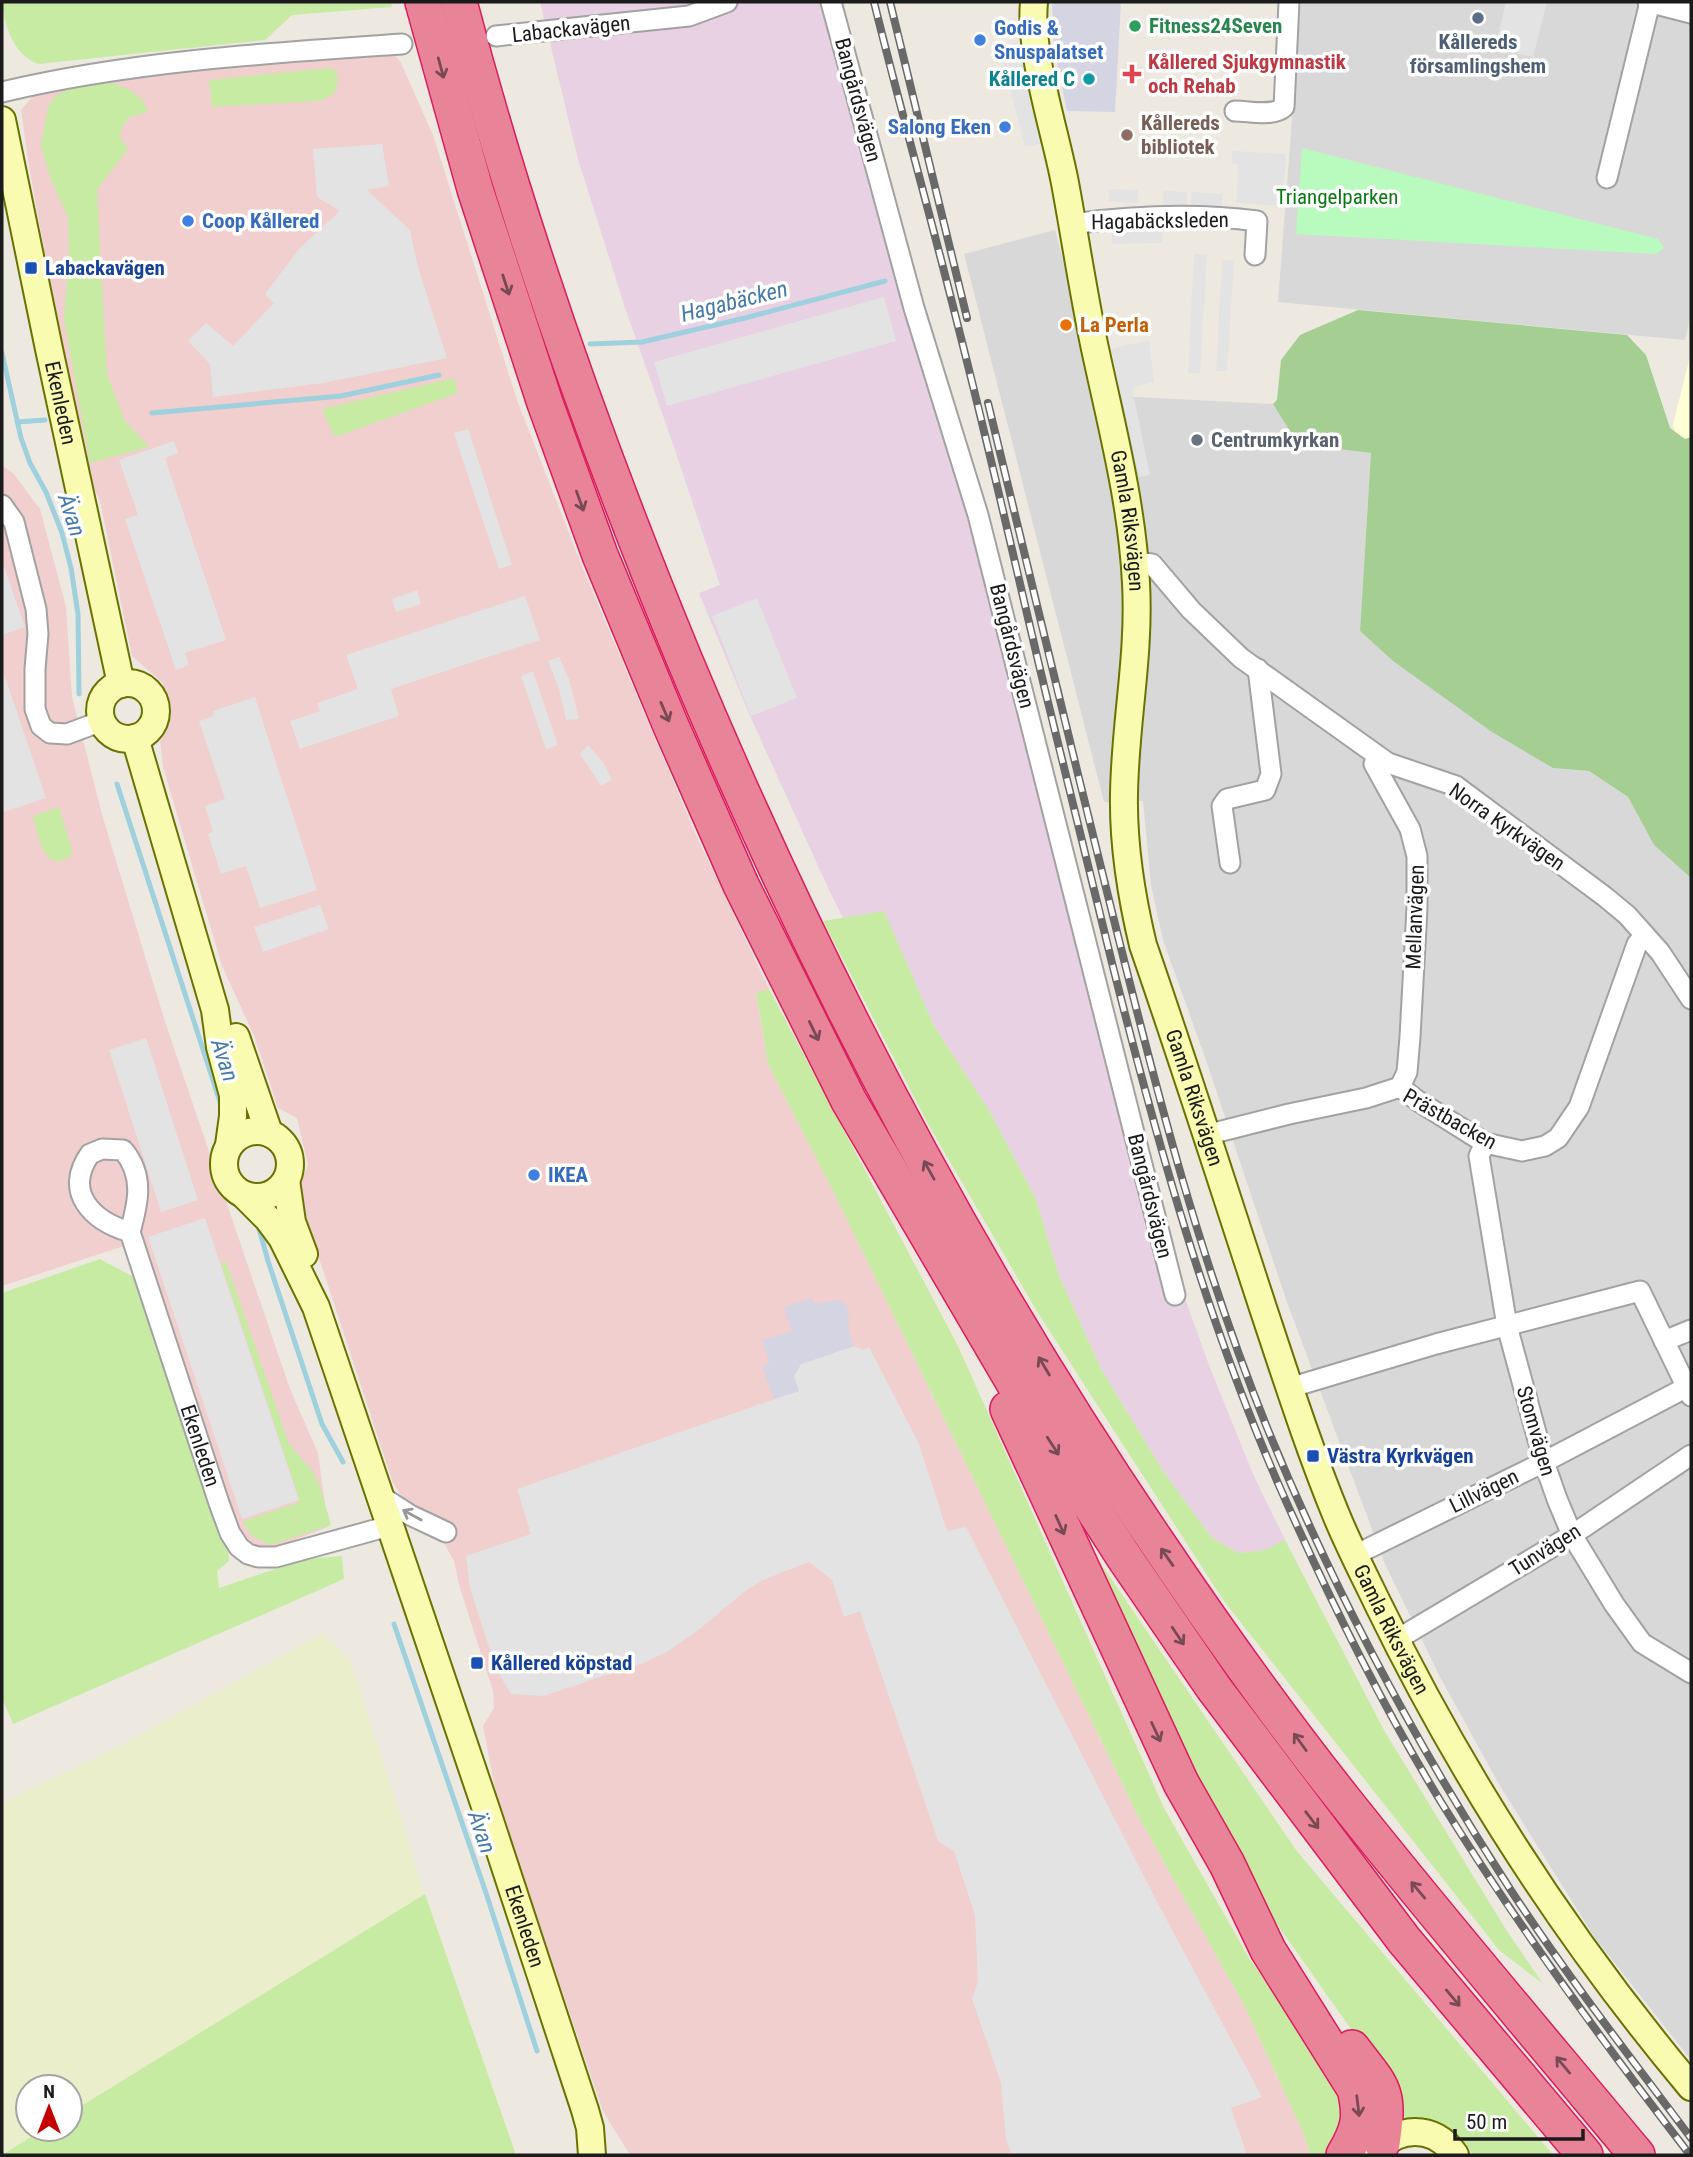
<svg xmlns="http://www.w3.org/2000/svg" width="1693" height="2157" font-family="'Roboto Condensed',sans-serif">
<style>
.residential{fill:#d9d8d8}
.commercial{fill:#f0cfce}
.industrial{fill:#e7d1e3}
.education{fill:#ffffd7}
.farmland{fill:#ebeeca}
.grass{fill:#c7eba3}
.forest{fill:#a5ce93}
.park{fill:#b9fbbe}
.parking{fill:#e3e3e3}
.plaza{fill:#d4d4e3}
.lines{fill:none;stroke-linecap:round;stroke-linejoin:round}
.stream{stroke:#9ed0dd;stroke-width:5}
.street-casing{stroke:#a2a2a2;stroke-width:23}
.secondary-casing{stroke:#687301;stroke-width:30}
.highway-casing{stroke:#db1d60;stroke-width:38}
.street{stroke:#fff;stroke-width:19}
.secondary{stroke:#f8fbb0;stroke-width:26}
.highway{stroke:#e98397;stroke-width:35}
.rail-casing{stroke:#696969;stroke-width:8}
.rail{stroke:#fff;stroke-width:5;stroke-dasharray:16;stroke-linecap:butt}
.oneway{stroke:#784a53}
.oneway2{stroke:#989898}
.service-dot{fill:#5c6f8a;stroke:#fff;stroke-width:2.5}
.leisure-dot{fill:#2e9e5b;stroke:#fff;stroke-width:2.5}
.shop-dot{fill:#3f7fe0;stroke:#fff;stroke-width:2.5}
.health-dot{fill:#e0444e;stroke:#fff;stroke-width:2.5}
.culture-dot{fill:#0f9aa8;stroke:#fff;stroke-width:2.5}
.education-dot{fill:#8d6e63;stroke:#fff;stroke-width:2.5}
.transit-dot{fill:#1a4fb4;stroke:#fff;stroke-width:2.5}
.food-dot{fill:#e8710a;stroke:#fff;stroke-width:2.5}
.worship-dot{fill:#6b7280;stroke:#fff;stroke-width:2.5}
.labels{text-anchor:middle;stroke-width:7;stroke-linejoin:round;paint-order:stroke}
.leisure-label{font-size:21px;font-weight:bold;fill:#27864d;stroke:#fff;text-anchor:start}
.shop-label{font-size:21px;font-weight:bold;fill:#366cbe;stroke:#fff;text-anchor:start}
.street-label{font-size:21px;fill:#1b1b1b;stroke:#fff}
.service-label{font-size:21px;font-weight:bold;fill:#4e5e75;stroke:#fff}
.health-label{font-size:21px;font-weight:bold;fill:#be3a42;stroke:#fff;text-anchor:start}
.culture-label{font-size:21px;font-weight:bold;fill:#0d838f;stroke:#fff;text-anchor:end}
.education-label{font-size:21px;font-weight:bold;fill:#785e54;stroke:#fff;text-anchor:start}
.park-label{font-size:21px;fill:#077b0f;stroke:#fff}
.transit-label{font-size:21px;font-weight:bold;fill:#164399;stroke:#fff;text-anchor:start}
.food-label{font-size:21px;font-weight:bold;fill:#c56008;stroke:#fff;text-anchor:start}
.worship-label{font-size:21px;font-weight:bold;fill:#5b616d;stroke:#fff;text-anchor:start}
.water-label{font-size:23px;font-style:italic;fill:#457aad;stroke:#fff}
</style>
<rect width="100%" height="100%" fill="#ede9e0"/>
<g class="residential">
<polygon points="1301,2 1691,2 1691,314 1685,340 1278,302"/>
<polygon points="1055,230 1098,395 1273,404 1299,444 1371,453 1360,631 1393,661 1553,768 1589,771 1628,797 1654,845 1691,878 1691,2060 1595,1938 1500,1786 1440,1677 1385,1564 1288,1305 1208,1066 1163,940 1151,885 1143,801 1104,802 964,254"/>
</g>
<g class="commercial">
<polygon points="390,49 401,63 433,135 517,400 583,569 696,835 769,989 756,994 768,1064 833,1191 1137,1814 1244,2005 1303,2132 1310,2155 630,2155 603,2111 498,1804 483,1726 494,1708 493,1691 459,1585 454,1561 440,1536 401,1495 393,1483 297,1191 308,1165 297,1118 278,1108 255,1038 222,966 163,767 160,739 170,715 163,683 132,656 100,501 83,464 29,166 21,110 34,95 105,76"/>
<polygon points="2,465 13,473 40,509 66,607 72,697 103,818 166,1025 290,1389 318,1453 328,1527 273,1548 256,1548 243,1539 144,1250 124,1246 2,1286"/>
</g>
<polygon class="industrial" points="540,2 828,2 942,411 1173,1265 1210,1368 1253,1474 1285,1540 1266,1550 1238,1553 1212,1538 1163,1471 1101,1369 1058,1273 1036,1199 990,1112 934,1026 884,912 843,918 829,890 750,716 699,593 720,585 672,441 625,308 578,159"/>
<polygon class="education" points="1691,353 1691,454 1677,439 1673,425"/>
<polygon class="farmland" points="323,1633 350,1658 425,1894 70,2113 70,2087 28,2087 28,2129 44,2129 2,2155 2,1803 118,1747"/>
<g class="grass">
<path d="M 2,2 L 391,2 L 392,7 L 292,15 L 265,40 L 38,64 C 13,54 5,27 2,2 Z"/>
<polygon points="330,68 337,72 338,83 334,94 319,101 212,107 209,80"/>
<path d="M 101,82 C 120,83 143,93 148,112 C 129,117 124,117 120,137 L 128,149 L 97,190 L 107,375 L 125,421 L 149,447 L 90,463 L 64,319 L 69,254 L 68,217 L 50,177 L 41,145 L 48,107 L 55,96 L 71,88 Z"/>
<polygon points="454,378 458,393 335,437 322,409"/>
<path d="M 59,807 L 72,850 L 70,857 L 58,862 C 39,857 38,833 33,816 Z"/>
<polygon points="884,911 934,1026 990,1112 1036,1199 1058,1273 1101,1369 1163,1471 1212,1538 1238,1553 1265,1550 1285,1540 1385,1732 1505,1928 1543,1984 1499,1950 1224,1601 1038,1313 928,1124 823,921"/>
<polygon points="769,989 958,1346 1164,1808 1249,1958 1338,2087 1344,2107 1332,2155 1310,2155 1303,2132 1244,2005 1137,1814 833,1191 768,1064 756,993"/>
<polygon points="100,1259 143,1282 228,1543 229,1561 217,1571 219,1588 305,1559 342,1556 344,1579 13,1724 2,1698 2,1293"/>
<polygon points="226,1262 289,1444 313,1472 320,1486 331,1525 270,1545 252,1536 242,1522 300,1502 221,1263"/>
<path d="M 1095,1555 L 1296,1850 L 1553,2155 L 1473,2155 C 1456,2124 1436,2119 1401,2119 L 1402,2103 L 1394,2084 L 1370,2056 L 1267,1910 L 1183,1761 L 1085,1561 Z"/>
<polygon points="425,1894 516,2155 2,2155 44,2129 70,2129 70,2113"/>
</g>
<polygon class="forest" points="1358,310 1627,335 1646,355 1670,428 1685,439 1691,437 1691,878 1654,845 1628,797 1589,771 1553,768 1492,732 1393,661 1360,631 1371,453 1298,444 1273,404 1277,400 1281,360 1300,335"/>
<polygon class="park" points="1302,148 1658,239 1664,248 1656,254 1296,234"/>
<g class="parking">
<polygon points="1506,2 1547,2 1533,57 1495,48"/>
<polygon points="1020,42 1043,143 1025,147 999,46"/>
<polygon points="382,144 389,186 367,190 410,230 418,267 447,358 323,383 213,397 210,364 188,341 206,323 233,346 274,303 265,294 299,249 340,211 317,197 313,149"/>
<polygon points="1232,151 1286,154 1282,206 1236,203 1238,164 1232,164"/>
<polygon points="1109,189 1138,190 1138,203 1108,201"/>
<polygon points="1164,191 1187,192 1187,206 1163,205"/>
<polygon points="1192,192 1222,194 1222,207 1191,206"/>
<polygon points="1162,231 1163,243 1112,244 1112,232"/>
<polygon points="1194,254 1207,254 1200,373 1188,373"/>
<polygon points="1222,260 1234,260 1227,371 1216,371"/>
<polygon points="884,297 896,341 667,406 654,362"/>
<polygon points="1149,340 1154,382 1132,388 1150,475 1139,477 1111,349"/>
<polygon points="468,429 512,565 499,569 454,433"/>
<polygon points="174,441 178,453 165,458 226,640 185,653 189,665 176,670 125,519 138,515 119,460"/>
<polygon points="2,561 25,627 2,635"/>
<polygon points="417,590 421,604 396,612 392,599"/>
<polygon points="525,596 540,640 391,689 399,716 300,749 290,721 320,711 317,703 358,689 346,655"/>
<polygon points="757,598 797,698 751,716 712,616"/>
<polygon points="559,657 569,679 579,719 566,720 559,689 548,661"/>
<polygon points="2,668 46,798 4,812 2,806"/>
<polygon points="533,671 558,745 546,749 521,676"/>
<polygon points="255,697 317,890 260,908 246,866 221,874 208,834 213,831 205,806 225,799 199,721 214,716 213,711"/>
<polygon points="588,745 603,762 612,780 601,786 580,754"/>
<polygon points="320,905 329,929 263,952 254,927"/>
<polygon points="146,1038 198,1200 161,1212 109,1050"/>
<polygon points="205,1218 299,1500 242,1519 148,1237"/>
<polygon points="854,1346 863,1350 869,1347 919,1444 947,1531 966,1527 1157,1902 1262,2097 1231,2108 1247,2155 1012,2155 1006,2139 1001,2083 972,1999 978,1981 975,1915 954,1851 938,1841 860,1611 844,1617 832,1580 809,1562 763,1580 744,1592 701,1628 667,1652 643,1663 543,1696 511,1694 496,1669 470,1588 466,1556 531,1534 517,1489 798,1391 794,1376 801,1364"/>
</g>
<g class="plaza">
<polygon points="1052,2 1121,2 1115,112 1067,111 1054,48"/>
<polygon points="811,1298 815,1304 837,1300 843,1302 848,1308 849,1330 854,1346 801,1364 794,1376 799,1391 774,1399 762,1366 770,1363 762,1340 792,1331 784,1307"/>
</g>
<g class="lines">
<g class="stream">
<polyline points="590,344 642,342 745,318 885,281"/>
<polyline points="2,353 21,438 30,463 46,492 62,533 71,568 78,614 79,694"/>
<polyline points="152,413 341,396 439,375"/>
<polyline points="17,422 45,420"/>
<polyline points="117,784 222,1108"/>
<polyline points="258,1225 268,1261 322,1424 343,1462"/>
<polyline points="394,1624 486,1893 537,2051"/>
</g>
<defs>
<g id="street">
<polyline points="831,2 914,308 978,515 1175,1295"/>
<polyline points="1648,2 1691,13"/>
<polyline points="496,36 689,16 727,2"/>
<path d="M 2,92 C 132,61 269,53 402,44"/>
<path d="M 1235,111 C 1250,111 1273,117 1284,107 L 1289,2"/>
<polyline points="1607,178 1650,2"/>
<path d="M 1071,224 C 1132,216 1196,213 1257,221 L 1255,255"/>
<polyline points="2,505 14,522 36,609 38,634 35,669 35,709 41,726 50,733 67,734 102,721"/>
<polyline points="1135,562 1152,564 1191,610 1241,658 1388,763 1456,786 1604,896 1627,915 1660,952 1691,999"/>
<polyline points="1377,756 1374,764 1410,829 1417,856 1417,908 1410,1037 1407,1072 1400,1087"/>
<polyline points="1230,863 1222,806 1227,799 1265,790 1271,774 1258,669"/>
<polyline points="1206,1135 1289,1114 1366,1098 1400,1087 1418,1101 1485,1143 1522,1151 1545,1146 1558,1138 1579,1107 1637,944 1645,936"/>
<polyline points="1485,1143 1479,1156 1507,1326 1544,1462 1557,1499 1572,1535 1614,1604 1642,1643 1691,1673"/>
<path id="s1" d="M 130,1232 C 92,1221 63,1192 90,1154 L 102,1149 L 123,1150 C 145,1176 138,1203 130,1232 L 219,1503 L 230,1533 L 239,1547 L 248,1554 L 258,1557 L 276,1557 L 389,1526"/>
<polyline points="1664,1341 1691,1330"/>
<polyline points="1289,1388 1436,1344 1640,1291 1691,1396"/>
<polyline points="379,1495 410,1515 446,1532"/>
<polyline points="1355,1555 1544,1462 1687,1387"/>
<polyline points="1396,1640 1572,1535 1691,1455"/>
</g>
<g id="secondary">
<path id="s2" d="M 1034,2 C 1029,54 1055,130 1065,183 C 1075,237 1083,291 1094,344 C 1111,424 1132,502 1136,583 C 1140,656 1125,722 1124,794 C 1123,845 1131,895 1143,945 C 1185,1066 1224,1189 1264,1311 C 1287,1380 1309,1449 1337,1517 C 1349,1546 1364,1575 1378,1604 C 1462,1777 1568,1940 1691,2087"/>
<path id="s3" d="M 2,120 L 49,349 L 121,684"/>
<circle cx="128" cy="711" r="28"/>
<polyline points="135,738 215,1010 220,1047 233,1095 233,1116 229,1145"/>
<polyline points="236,1037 269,1133"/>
<circle cx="257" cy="1164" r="33"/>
<polyline points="286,1180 292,1222 304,1254"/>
<path id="s4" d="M 244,1195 L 268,1219 L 282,1238 L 316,1307 L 488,1815 L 585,2110 L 590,2128 L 592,2155"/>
<path d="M 1373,2154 C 1396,2126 1434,2123 1455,2155"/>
</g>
<g id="highway">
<polyline points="423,2 475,189 545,403 600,555 671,726 741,885 849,1101 1034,1417 1124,1557 1213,1687 1404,1940 1585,2155"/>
<path d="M 459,2 C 518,227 596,446 685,661 C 813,967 967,1263 1154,1538 C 1214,1627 1277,1716 1344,1800 C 1439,1920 1539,2037 1637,2155"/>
<path d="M 1008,1409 L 1181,1783 L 1227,1864 L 1268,1950 L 1355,2089 C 1362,2117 1359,2130 1344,2155"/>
<path d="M 1352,2048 C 1383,2089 1390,2089 1382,2143"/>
</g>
</defs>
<use href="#street" class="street-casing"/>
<use href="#secondary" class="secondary-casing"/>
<use href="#highway" class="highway-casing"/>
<use href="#street" class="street"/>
<use href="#secondary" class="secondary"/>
<use href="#highway" class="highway"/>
<defs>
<g id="rail">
<path d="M 874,2 C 901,112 932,221 959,330 C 990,451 1017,573 1046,694 C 1068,785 1091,876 1113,967 C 1158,1145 1207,1322 1281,1490 C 1328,1596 1380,1702 1441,1802 C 1517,1925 1602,2041 1690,2155"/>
<polyline points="890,2 967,318"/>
<path d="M 988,403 C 1030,576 1071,748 1114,920 C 1157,1093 1201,1265 1268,1430 C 1334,1591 1417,1746 1512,1892 C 1568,1977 1630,2057 1691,2138"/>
</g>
</defs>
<use href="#rail" class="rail-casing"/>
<use href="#rail" class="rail"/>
</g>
<defs><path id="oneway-shaft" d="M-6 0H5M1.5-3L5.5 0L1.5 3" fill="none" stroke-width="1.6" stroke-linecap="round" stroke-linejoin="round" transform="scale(1.75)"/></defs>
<g class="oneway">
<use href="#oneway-shaft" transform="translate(441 68) rotate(75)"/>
<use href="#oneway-shaft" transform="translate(506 285) rotate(72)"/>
<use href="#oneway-shaft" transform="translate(580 501) rotate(70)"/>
<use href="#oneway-shaft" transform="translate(665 712) rotate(67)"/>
<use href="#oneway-shaft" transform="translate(814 1031) rotate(64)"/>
<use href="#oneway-shaft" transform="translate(929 1170) rotate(-119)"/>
<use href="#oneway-shaft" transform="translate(1044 1366) rotate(-121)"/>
<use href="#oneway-shaft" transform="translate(1053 1446) rotate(57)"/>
<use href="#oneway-shaft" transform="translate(1060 1525) rotate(66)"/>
<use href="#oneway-shaft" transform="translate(1167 1557) rotate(-125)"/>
<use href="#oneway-shaft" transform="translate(1178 1636) rotate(56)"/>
<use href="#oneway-shaft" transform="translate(1156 1732) rotate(65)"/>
<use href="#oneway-shaft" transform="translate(1300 1742) rotate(-126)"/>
<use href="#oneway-shaft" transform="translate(1312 1820) rotate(53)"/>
<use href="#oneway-shaft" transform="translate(1418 1890) rotate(-130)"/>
<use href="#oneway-shaft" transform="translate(1453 1998) rotate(50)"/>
<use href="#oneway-shaft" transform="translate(1563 2065) rotate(-130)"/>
<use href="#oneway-shaft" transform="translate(1358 2106) rotate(83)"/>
</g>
<use class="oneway2" href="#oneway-shaft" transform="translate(412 1515) rotate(-151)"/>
<circle class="service-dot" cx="1478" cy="18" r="7"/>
<circle class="leisure-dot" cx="1135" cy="26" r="7"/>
<g class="shop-dot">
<circle cx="980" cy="40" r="7"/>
<circle cx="1005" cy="127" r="7"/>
<circle cx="188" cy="221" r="7"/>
<circle cx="534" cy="1175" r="7"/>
</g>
<path class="health-dot" d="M1128.5 63.5h7v7h7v7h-7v7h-7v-7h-7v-7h7z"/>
<circle class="culture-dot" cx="1089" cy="79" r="7"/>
<circle class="education-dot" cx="1127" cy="135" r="7"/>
<g class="transit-dot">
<rect x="24" y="261" width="14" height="14" rx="3.5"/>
<rect x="1306" y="1449" width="14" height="14" rx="3.5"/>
<rect x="470" y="1656" width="14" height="14" rx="3.5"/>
</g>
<circle class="food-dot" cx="1066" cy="325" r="7"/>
<circle class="worship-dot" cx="1197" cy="440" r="7"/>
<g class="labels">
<g class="leisure-label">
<text x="1149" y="33">Fitness24Seven</text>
</g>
<g class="shop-label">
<text x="994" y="35">Godis &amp;<tspan x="994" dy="24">Snuspalatset</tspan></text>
<text x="991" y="134" text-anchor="end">Salong Eken</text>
<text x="202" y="228">Coop Kållered</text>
<text x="548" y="1182">IKEA</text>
</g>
<g class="street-label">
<text transform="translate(571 29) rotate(-6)" y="7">Labackavägen</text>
<text transform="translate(858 100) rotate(75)" y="7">Bangårdsvägen</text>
<text transform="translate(1160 221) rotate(-1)" y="7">Hagabäcksleden</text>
<text dy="7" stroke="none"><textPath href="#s3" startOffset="289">Ekenleden</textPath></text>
<text dy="7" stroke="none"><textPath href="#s2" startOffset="528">Gamla Riksvägen</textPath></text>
<text transform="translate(1012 646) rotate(76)" y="7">Bangårdsvägen</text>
<text transform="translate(1507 827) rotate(35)" y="7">Norra Kyrkvägen</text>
<text transform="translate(1415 917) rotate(-88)" y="7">Mellanvägen</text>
<text dy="7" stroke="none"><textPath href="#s2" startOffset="1116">Gamla Riksvägen</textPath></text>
<text transform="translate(1450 1119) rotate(29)" y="7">Prästbacken</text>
<text transform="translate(1150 1196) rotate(76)" y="7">Bangårdsvägen</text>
<text transform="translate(1536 1431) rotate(74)" y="7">Stomvägen</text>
<text dy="7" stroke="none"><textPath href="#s1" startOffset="452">Ekenleden</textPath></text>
<text transform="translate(1484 1491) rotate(-26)" y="7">Lillvägen</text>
<text transform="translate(1545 1550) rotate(-32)" y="7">Tunvägen</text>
<text dy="7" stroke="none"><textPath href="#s2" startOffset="1684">Gamla Riksvägen</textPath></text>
<text dy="7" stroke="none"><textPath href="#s4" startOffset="788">Ekenleden</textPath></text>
</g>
<g class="service-label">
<text x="1478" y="49">Kållereds<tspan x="1478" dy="24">församlingshem</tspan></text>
</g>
<g class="health-label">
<text x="1148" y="69">Kållered Sjukgymnastik<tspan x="1148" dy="24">och Rehab</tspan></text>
</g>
<g class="culture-label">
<text x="1075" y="86">Kållered C</text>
</g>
<g class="education-label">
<text x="1141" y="130">Kållereds<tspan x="1141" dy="24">bibliotek</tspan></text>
</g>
<g class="park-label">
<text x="1337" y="204">Triangelparken</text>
</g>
<g class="transit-label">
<text x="45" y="275">Labackavägen</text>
<text x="1327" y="1463">Västra Kyrkvägen</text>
<text x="491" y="1670">Kållered köpstad</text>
</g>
<g class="food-label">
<text x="1080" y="332">La Perla</text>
</g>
<g class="worship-label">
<text x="1211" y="447">Centrumkyrkan</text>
</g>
<g class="water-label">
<text transform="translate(734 301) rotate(-14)" y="8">Hagabäcken</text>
<text transform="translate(72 515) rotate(72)" y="8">Ävan</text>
<text transform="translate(225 1060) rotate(72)" y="8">Ävan</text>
<text transform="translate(482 1832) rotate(71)" y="8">Ävan</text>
</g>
</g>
<rect width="1693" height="2157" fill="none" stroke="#1b1b1b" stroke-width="7"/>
<g transform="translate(49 2108)"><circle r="33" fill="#ffffff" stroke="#a4a4a4" stroke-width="2"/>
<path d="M0-5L12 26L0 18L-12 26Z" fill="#c60002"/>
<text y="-10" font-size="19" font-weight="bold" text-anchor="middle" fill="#1b1b1b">N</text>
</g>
<path d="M1455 2129v10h128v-10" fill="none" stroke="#1b1b1b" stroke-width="3.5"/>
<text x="1466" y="2129" font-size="21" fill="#1b1b1b" stroke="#ffffff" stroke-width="5" paint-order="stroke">50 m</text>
</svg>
